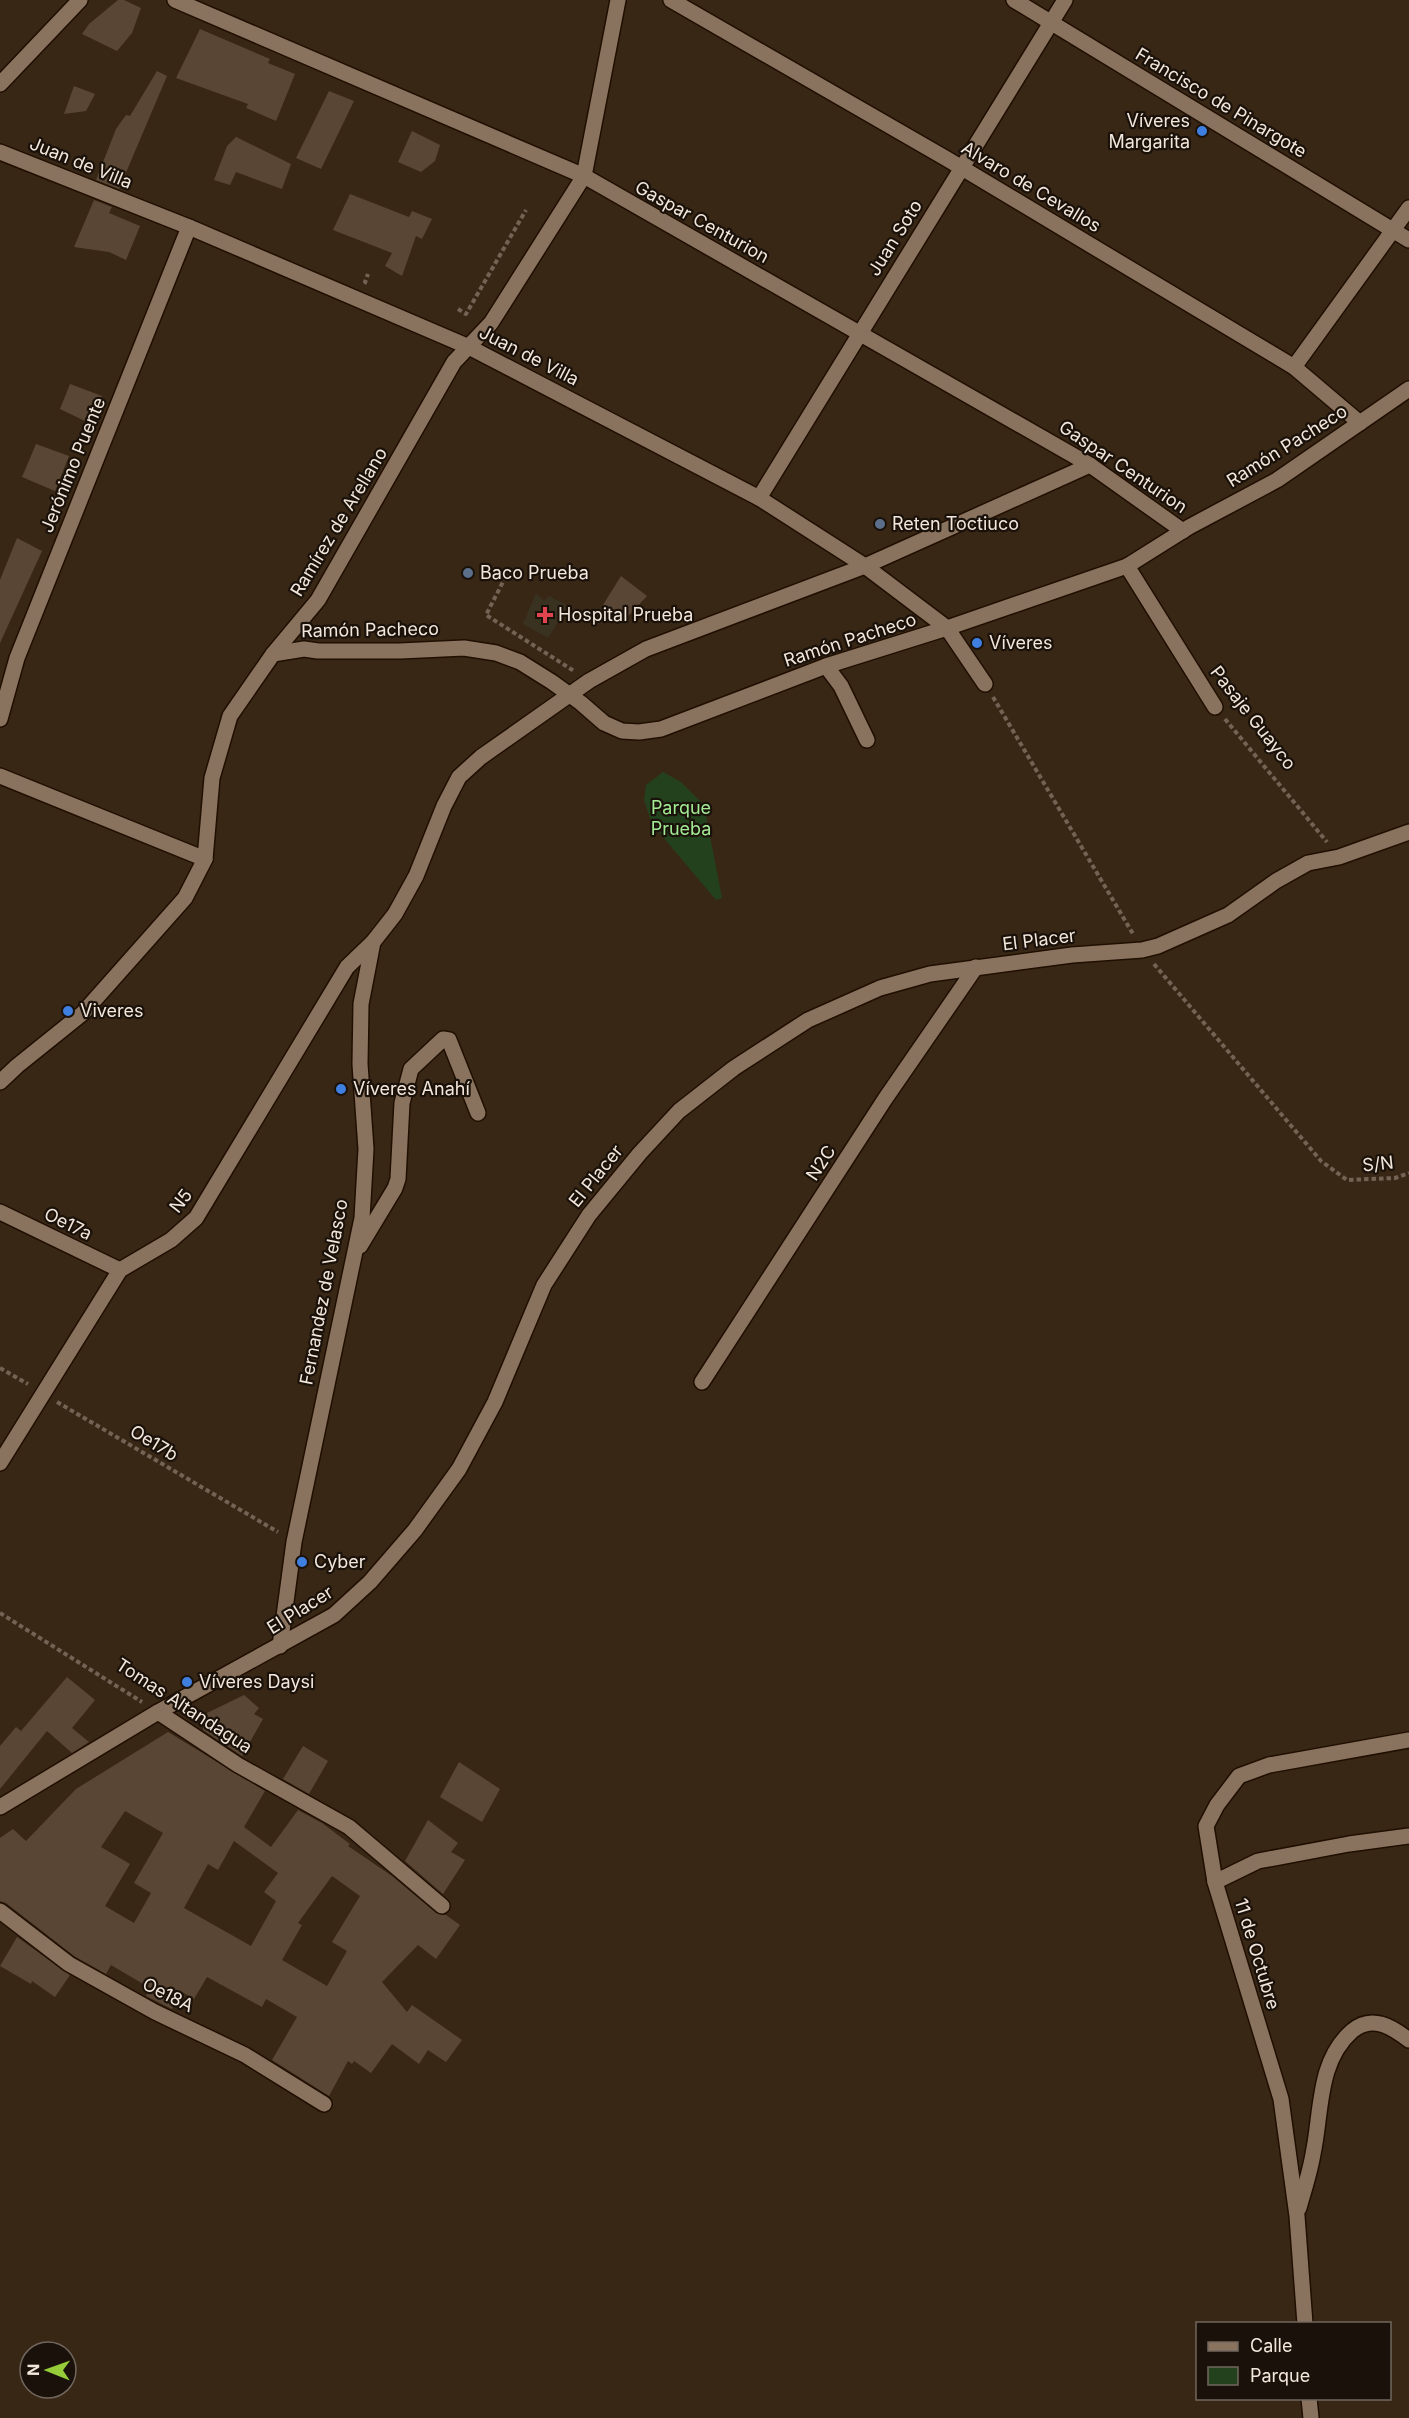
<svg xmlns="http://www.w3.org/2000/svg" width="1409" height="2418" font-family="Inter,sans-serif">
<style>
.medical{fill:#3a3221}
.green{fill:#23411d}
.building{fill:#5a4634;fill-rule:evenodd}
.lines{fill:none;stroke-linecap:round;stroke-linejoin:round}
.minor-casing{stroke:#200f01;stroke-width:18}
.path{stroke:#736354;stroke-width:4;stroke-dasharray:4.5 3;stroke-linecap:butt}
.minor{stroke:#89735f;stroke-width:15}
.shop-dot{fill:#3f7fe0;stroke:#1a120a;stroke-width:2}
.service-dot{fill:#5c6f8a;stroke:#1a120a;stroke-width:2}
.health-dot{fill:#e0444e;stroke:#1a120a;stroke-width:2}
.labels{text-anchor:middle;stroke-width:4.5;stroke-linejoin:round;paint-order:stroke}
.street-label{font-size:18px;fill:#f3e6db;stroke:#1a120a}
.poi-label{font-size:18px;fill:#f3e6db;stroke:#1a120a;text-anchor:start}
.park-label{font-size:18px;fill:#a2e994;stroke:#1a120a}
</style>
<rect width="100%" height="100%" fill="#392716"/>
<polygon class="medical" points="536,593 544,601 549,596 568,606 548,638 523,624"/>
<polygon class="green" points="663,772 681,782 704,805 722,898 716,900 652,824 644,800 646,785"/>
<g class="building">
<polygon points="118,0 124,0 141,8 132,33 117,51 82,34 89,24"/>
<polygon points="200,29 270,59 268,63 295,74 276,121 246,108 248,104 176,78"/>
<polygon points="157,71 167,76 119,189 96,180 116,129 126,115 130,116"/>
<polygon points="74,86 95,94 86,111 64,114"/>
<polygon points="329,91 354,101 321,169 296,158"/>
<polygon points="412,131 440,145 435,161 421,172 398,162"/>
<polygon points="236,137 291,164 282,189 236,172 230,185 214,180 227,146"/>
<polygon points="350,194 409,217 412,211 432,219 422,239 416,236 402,276 385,266 392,253 333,230"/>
<polygon points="94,200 112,207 109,213 140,226 126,260 109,252 74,247"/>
<polygon points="70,384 102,396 91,424 60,409"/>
<polygon points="36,444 69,456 55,491 22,477"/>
<polygon points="17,538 42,551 0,643 0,580"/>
<polygon points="621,576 647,596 623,622 603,605"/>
<polygon points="67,1677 95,1700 72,1728 89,1742 72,1753 47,1731 0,1789 0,1746 16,1727 21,1731"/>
<polygon points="244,1695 259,1708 254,1714 263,1719 242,1756 203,1730 203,1715"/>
<path d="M 168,1732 L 265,1791 L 244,1827 L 271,1847 L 298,1810 L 322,1823 L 350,1844 L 348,1846 L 392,1876 L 436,1913 L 446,1915 L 460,1925 L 436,1959 L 418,1945 L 382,1982 L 407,2012 L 412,2005 L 462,2040 L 446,2062 L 428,2050 L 419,2064 L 392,2044 L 371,2073 L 354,2061 L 352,2064 L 348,2061 L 329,2096 L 272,2060 L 297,2017 L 266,1999 L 262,2007 L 207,1977 L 194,1999 L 182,1992 L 172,2009 L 146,1996 L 150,1988 L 111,1965 L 106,1974 L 74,1956 L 6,1903 L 0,1901 L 0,1838 L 13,1829 L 26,1841 L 76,1789 ZM 125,1811 L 163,1833 L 134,1883 L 151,1893 L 134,1923 L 105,1906 L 130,1864 L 101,1847 ZM 234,1841 L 278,1873 L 264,1892 L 276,1901 L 251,1946 L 184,1908 L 208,1864 L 218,1870 ZM 332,1876 L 360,1896 L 332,1942 L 347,1951 L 327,1986 L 282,1960 L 302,1925 L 298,1923 Z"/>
<polygon points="303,1746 328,1761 309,1794 283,1779"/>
<polygon points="459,1762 500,1789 482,1822 440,1797"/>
<polygon points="428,1820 458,1843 451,1852 465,1860 443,1894 405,1861"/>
<polygon points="17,1937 70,1975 55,1997 32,1981 31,1984 0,1966"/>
</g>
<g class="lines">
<defs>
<g id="minor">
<polyline points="175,0 584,176 1090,465 1183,531"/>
<polyline points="671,0 947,159 1294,367 1360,423"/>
<polyline points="1014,0 1409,240"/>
<polyline points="0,84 80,0"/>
<polyline points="0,152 189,227 469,347 759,498 865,566 947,628 985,684"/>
<polyline points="1294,367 1409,208"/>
<polyline points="759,498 1065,0"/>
<polyline points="1127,566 1215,707"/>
<polyline points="273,654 304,649 318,651 400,651 464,648 496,653 520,662 552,682 581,703 604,723 622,731 639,732 661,729 826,666 947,628 1127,566 1189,527 1277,480 1409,389"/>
<polyline points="826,666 841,686 867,740"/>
<polyline points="0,719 17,658 189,227"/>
<polyline points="0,776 205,859"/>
<polyline points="0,1082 17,1066 83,1013 185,898 205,859 212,778 230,716 273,654 318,600 454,362 491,323 584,176 618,0"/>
<polyline points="0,1212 120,1270"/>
<polyline points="360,1246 395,1188 398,1179 402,1103 411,1069 443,1039 449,1040 478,1113"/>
<polyline points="702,1382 885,1099 976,967"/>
<polyline points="0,1463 120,1270 171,1240 196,1218 347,967 373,942 395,914 416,876 444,806 459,777 481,757 589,681 646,649 865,566 1090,465"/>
<polyline points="280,1646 294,1542 362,1218 366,1149 360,1064 361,1004 373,942"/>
<polyline points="158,1712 238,1765 349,1827 442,1906"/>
<polyline points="0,1807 158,1712 334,1615 370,1582 415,1530 459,1469 495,1402 544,1285 589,1215 640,1153 679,1111 734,1068 808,1020 880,988 930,974 1072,955 1142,950 1158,946 1228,915 1276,881 1308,863 1339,857 1409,832"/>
<polyline points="1215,1882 1258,1861 1349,1844 1409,1836"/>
<polyline points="0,1911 69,1964 155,2012 245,2055 324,2104"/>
<path d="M 1299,2208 C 1304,2190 1310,2172 1313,2154 C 1322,2112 1317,2062 1352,2031 C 1372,2014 1392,2027 1409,2040"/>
<polyline points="1305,2324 1297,2216 1281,2099 1215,1882 1206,1826 1217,1805 1239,1776 1269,1765 1409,1740"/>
<polyline points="1309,2398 1311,2418"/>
</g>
</defs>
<use href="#minor" class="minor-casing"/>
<g class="path">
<polyline points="367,283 365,282 368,274"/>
<polyline points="458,309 466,314 526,210"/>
<polyline points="506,576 486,615 574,671"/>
<polyline points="993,697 1133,934"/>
<polyline points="1225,719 1327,842"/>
<polyline points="1154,964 1321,1161 1347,1180 1395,1178 1409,1173"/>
<polyline points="0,1368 28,1384"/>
<polyline points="57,1402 278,1532"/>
<polyline points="0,1613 142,1702"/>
</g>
<use href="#minor" class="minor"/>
</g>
<g class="shop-dot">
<circle cx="1202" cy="131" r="6"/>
<circle cx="977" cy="643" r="6"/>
<circle cx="68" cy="1011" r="6"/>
<circle cx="341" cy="1089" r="6"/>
<circle cx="302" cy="1562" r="6"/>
<circle cx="187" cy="1682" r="6"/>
</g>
<g class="service-dot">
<circle cx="880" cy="524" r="6"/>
<circle cx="468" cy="573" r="6"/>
</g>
<path class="health-dot" d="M542 606h6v6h6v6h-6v6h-6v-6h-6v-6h6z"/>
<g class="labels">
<g class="street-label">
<text transform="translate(1221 103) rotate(31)" y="6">Francisco de Pinargote</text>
<text transform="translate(81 163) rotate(22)" y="6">Juan de Villa</text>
<text transform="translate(1031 187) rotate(31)" y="6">Alvaro de Cevallos</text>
<text transform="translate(702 222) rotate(29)" y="6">Gaspar Centurion</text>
<text transform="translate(895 238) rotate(-58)" y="6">Juan Soto</text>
<text transform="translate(529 356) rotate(27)" y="6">Juan de Villa</text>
<text transform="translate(1287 446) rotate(-32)" y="6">Ramón Pacheco</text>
<text transform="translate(73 465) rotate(-68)" y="6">Jerónimo Puente</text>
<text transform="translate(1123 467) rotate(34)" y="6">Gaspar Centurion</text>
<text transform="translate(339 522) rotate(-59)" y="6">Ramírez de Arellano</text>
<text transform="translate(370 630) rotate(-1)" y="6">Ramón Pacheco</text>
<text transform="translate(850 640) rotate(-18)" y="6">Ramón Pacheco</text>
<text transform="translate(1253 718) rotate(52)" y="6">Pasaje Guayco</text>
<text transform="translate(1039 940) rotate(-7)" y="6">El Placer</text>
<text transform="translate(821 1163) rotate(-57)" y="6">N2C</text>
<text transform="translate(1378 1164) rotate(-6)" y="6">S/N</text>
<text transform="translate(596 1176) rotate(-51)" y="6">El Placer</text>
<text transform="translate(181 1201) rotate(-52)" y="6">N5</text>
<text transform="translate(68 1224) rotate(26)" y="6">Oe17a</text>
<text transform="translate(324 1292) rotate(-79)" y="6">Fernandez de Velasco</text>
<text transform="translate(154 1443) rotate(31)" y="6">Oe17b</text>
<text transform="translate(300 1610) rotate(-32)" y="6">El Placer</text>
<text transform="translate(184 1706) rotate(33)" y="6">Tomas Altandagua</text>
<text transform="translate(1257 1954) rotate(73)" y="6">11 de Octubre</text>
<text transform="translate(168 1995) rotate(27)" y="6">Oe18A</text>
</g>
<g class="poi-label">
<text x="1190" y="127" text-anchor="end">Víveres<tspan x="1190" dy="21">Margarita</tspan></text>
<text x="892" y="530">Reten Toctiuco</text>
<text x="480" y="579">Baco Prueba</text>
<text x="558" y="621">Hospital Prueba</text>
<text x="989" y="649">Víveres</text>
<text x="80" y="1017">Viveres</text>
<text x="353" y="1095">Víveres Anahí</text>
<text x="314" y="1568">Cyber</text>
<text x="199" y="1688">Víveres Daysi</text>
</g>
<g class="park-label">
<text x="681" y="814">Parque<tspan x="681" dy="21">Prueba</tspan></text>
</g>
</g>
<rect x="1196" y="2322" width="195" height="78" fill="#1a120a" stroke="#71675e" stroke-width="1.5"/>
<rect x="1208" y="2342" width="30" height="9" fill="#89735f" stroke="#71675e" stroke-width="1.5"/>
<text x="1250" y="2352" font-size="18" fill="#f3e6db">Calle</text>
<rect x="1208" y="2367" width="30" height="18" fill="#23411d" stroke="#71675e" stroke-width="1.5"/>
<text x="1250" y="2382" font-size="18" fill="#f3e6db">Parque</text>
<g transform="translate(48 2370) rotate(271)"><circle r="28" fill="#1a120a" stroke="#71675e" stroke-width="1.5"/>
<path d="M0-4.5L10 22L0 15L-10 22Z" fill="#96cc39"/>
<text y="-9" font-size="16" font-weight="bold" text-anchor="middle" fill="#f3e6db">N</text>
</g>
</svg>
